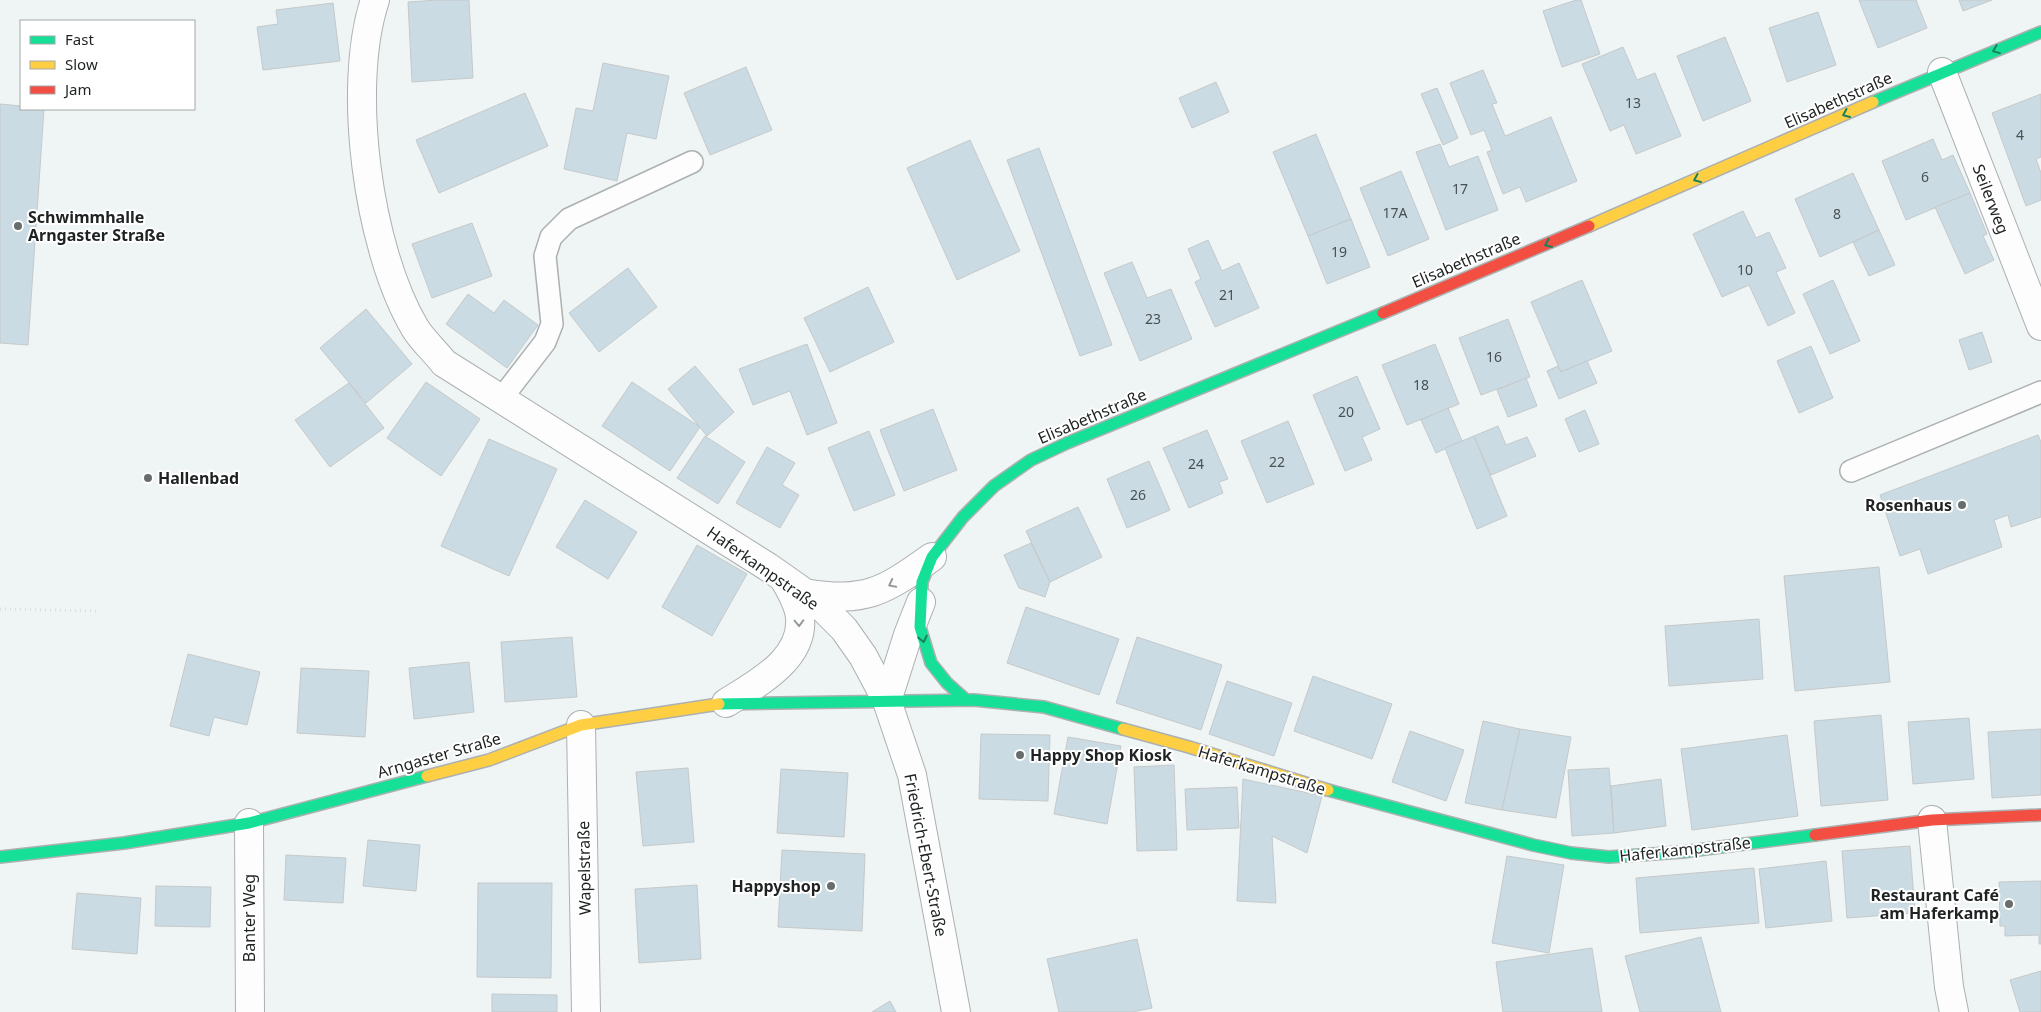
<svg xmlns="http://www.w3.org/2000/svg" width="2041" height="1012" font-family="'Noto Sans',sans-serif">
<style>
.building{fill:#cadbe3;stroke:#c5c9ca}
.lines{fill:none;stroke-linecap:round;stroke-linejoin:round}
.lane-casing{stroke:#acb0b1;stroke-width:24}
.street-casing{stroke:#acb0b1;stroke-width:30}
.fast-casing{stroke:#acb0b1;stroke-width:14}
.slow-casing{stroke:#acb0b1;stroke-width:14}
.jam-casing{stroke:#acb0b1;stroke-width:14}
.path{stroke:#dcdedf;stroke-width:3;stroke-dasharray:1 4;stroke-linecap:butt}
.lane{stroke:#fdfdfe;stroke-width:21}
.street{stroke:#fdfdfe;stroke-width:28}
.fast{stroke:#16e098;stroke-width:11}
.slow{stroke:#ffcf43;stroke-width:11}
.jam{stroke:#f24e42;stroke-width:11}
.oneway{stroke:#1a815d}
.oneway2{stroke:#999a9b}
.poi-dot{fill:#676c6c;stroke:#fff;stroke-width:2}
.labels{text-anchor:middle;stroke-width:4;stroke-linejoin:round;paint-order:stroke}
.number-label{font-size:14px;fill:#495052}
.street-label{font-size:16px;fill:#1e2222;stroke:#fff}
.poi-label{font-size:16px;font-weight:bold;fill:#1e2222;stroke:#fff;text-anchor:start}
</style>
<rect width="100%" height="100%" fill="#eff4f5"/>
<g class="building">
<polygon points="437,0 469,0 473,78 412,82 408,2"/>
<polygon points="1576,0 1581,0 1600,54 1562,67 1543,11"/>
<polygon points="1859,0 1916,0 1927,28 1878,48"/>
<polygon points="1959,0 1992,0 1963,11"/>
<polygon points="333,3 340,61 263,70 257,27 278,24 276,10"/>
<polygon points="1818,12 1836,65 1787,82 1769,28"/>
<polygon points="1725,37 1751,101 1703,121 1677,56"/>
<polygon points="1623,47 1637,80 1655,73 1681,136 1636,154 1624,125 1610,131 1582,64"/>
<polygon points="603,63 669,76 656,139 627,133 617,181 564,169 576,108 593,111"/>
<polygon points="746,67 772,130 710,155 684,93"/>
<polygon points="1483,70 1497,103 1492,104 1505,136 1551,117 1577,181 1526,202 1520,187 1503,194 1487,152 1492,150 1484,130 1471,135 1450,83"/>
<polygon points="1216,82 1229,112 1192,128 1179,98"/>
<polygon points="1437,88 1458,138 1443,145 1421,94"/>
<polygon points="525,93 548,146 439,193 416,140"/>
<polygon points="2041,94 2041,157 2036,159 2041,173 2041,200 2026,206 1992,113"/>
<polygon points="0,104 21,106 21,109 44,109 28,345 0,343"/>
<polygon points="1316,134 1351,219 1308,236 1273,152"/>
<polygon points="1933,139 1942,160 1953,155 1970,193 1906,220 1882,161"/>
<polygon points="970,140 1020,251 957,280 907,168"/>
<polygon points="1440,144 1449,167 1478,156 1498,210 1446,230 1416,152"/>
<polygon points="1039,148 1112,345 1080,356 1007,160"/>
<polygon points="1401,171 1429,239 1388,256 1360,188"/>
<polygon points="1853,173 1879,230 1820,257 1795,199"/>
<polygon points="1970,193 1987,234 1983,236 1994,260 1965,274 1935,207"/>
<polygon points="1743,211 1756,238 1769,232 1786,268 1776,272 1795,313 1768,326 1749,285 1722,297 1693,234"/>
<polygon points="1351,219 1370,267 1327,284 1308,236"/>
<polygon points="472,223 492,276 432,298 412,244"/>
<polygon points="1879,230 1895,265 1869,276 1853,242"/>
<polygon points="1208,240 1222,271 1239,263 1259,308 1215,327 1195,282 1201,279 1188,249"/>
<polygon points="1132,262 1147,298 1171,289 1192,339 1140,361 1104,273"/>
<polygon points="628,268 657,307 599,352 569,313"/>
<polygon points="1582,280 1612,351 1561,372 1531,302"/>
<polygon points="1833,280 1860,341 1830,354 1803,294"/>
<polygon points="868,287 894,342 830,372 804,318"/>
<polygon points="468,294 494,313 504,300 538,325 507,368 446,324"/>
<polygon points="366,309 412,364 366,403 320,348"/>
<polygon points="1508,319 1530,377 1481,395 1459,338"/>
<polygon points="1982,332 1992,362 1969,370 1959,340"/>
<polygon points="807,344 837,423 807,435 790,391 753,405 739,369"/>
<polygon points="1435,344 1459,404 1407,425 1382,365"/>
<polygon points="1811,346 1833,398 1799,413 1777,361"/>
<polygon points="1587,361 1597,383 1559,399 1547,371 1558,366 1561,372"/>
<polygon points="695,366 734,412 707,436 668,389"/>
<polygon points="1357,376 1380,429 1362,437 1372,460 1345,471 1313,395"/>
<polygon points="1526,378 1537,406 1508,417 1497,390"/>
<polygon points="426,382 480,419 441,476 387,438"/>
<polygon points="632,382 700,427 670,471 602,426"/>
<polygon points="349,383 384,428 330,467 295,420"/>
<polygon points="1448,408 1462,441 1436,453 1421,420"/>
<polygon points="933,409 957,470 904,491 880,430"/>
<polygon points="1585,410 1599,444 1579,452 1565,419"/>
<polygon points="1288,421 1314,484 1267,503 1241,441"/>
<polygon points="1498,426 1506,445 1527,437 1536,456 1491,475 1474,436"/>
<polygon points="1207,430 1228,479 1219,482 1223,493 1189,508 1163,448"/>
<polygon points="869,431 895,495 854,511 828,448"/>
<polygon points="2038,435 2041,442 2041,517 2011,527 2008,515 1994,520 2002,547 1928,574 1920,549 1900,556 1880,495"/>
<polygon points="705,436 745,462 718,504 677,478"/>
<polygon points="1474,436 1507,516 1477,529 1445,448"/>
<polygon points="489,439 557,469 509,576 441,546"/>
<polygon points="767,447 795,463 782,485 799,495 780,528 736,503"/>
<polygon points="1149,461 1170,510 1127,528 1107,479"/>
<polygon points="585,500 637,532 608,579 556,547"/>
<polygon points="1078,507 1102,557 1050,582 1026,531"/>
<polygon points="1031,543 1050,582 1045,597 1019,588 1004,555"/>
<polygon points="697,545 747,574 712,636 662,607"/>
<polygon points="1879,567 1890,682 1795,691 1784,576"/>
<polygon points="1026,607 1119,639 1099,695 1007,663"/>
<polygon points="1759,619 1763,679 1669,686 1665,626"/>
<polygon points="572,637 577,697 505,702 501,642"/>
<polygon points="1137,637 1222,665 1201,730 1116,703"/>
<polygon points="188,654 260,672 247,725 214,717 209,736 170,726"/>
<polygon points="469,662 474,712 414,719 409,668"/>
<polygon points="301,668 369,671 365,737 297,733"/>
<polygon points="1313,676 1392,704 1372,759 1294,731"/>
<polygon points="1227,681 1292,703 1274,756 1209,734"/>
<polygon points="1881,715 1888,800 1821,806 1814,721"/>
<polygon points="1969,718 1974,779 1913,784 1908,722"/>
<polygon points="1483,721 1520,729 1502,810 1465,803"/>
<polygon points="1520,729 1571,737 1556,818 1502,810"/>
<polygon points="2041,729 2041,795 1992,798 1988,732"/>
<polygon points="1410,731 1464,750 1446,801 1392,782"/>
<polygon points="981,734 1050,735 1048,801 979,799"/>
<polygon points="1787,735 1798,816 1692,830 1681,749"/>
<polygon points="1068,737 1121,746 1107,824 1054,814"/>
<polygon points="1174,765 1177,850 1137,851 1134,767"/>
<polygon points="688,768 694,842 643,846 636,772"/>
<polygon points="1609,768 1614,833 1572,836 1568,770"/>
<polygon points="781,769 848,773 844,837 777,833"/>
<polygon points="1243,779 1322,796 1307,853 1272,836 1276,903 1237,901"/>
<polygon points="1661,779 1666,826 1614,833 1611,786"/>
<polygon points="1237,787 1239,828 1187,830 1185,789"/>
<polygon points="368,840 420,845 416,891 363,886"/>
<polygon points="1910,846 1915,913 1847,918 1842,851"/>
<polygon points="782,850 865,854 862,931 778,927"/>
<polygon points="286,855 346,858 343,903 284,900"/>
<polygon points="1507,856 1564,865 1549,953 1492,943"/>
<polygon points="1826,861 1832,921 1766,928 1759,869"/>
<polygon points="1754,868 1759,923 1640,933 1636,878"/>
<polygon points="2041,881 2041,944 2039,944 2039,935 2005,936 2005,926 2000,926 1999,882"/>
<polygon points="478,883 552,883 551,978 477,977"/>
<polygon points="697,885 701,959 639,963 635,889"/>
<polygon points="156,886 211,887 210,927 155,926"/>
<polygon points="77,893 141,898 137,954 72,949"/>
<polygon points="1701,937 1721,1012 1640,1012 1625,956"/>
<polygon points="1137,939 1152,1008 1132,1012 1059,1012 1047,959"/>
<polygon points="1592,948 1602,1012 1503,1012 1496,962"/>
<polygon points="2041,971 2041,1012 2020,1012 2010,980"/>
<polygon points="492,994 557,995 557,1012 492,1012"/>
<polygon points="890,1001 896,1012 872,1012"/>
</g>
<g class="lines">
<defs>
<g id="lane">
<polyline points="501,399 545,342 552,324 545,256 551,237 569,219 692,162"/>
<polyline points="1851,471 2041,392"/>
</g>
<g id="street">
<path d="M 375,0 C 346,87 368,249 415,328 C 422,340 435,351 444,363 L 768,567 L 815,600 L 844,629 L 863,656 L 887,701 L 912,775 L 956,1012"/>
<polyline points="1942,72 2041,326"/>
<path d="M 804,593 C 866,603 883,592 932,557"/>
<polyline points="887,701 908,635 921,602"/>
<path d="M 726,703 C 758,683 809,657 799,611 C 796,600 790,589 784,579"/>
<polyline points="581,725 586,1012"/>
<polyline points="1932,820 1949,987 1954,1012"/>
<polyline points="249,823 250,1012"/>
</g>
<g id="fast">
<polyline points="1873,102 2041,32"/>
<polyline points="966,700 947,683 931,663 920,627 922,582 932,557 963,517 994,486 1031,460 1067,443 1383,313"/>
<polyline points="719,704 974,700 1044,707 1123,729"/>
<polyline points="1328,790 1533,845 1571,853 1609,857 1682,852 1815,835"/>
<polyline points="0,857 124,843 249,823 427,776"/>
</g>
<g id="slow">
<polyline points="1589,226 1873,102"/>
<polyline points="1123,729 1189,747 1328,790"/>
<polyline points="427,776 489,760 581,725 719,704"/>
</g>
<g id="jam">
<polyline points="1383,313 1589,226"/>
<polyline points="1815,835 1932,820 2041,815"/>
</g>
</defs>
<use href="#lane" class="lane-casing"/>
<use href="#street" class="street-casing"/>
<use href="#fast" class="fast-casing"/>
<use href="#slow" class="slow-casing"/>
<use href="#jam" class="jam-casing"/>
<polyline class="path" points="0,609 99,611"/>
<use href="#lane" class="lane"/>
<use href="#street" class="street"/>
<use href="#fast" class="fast"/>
<use href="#slow" class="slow"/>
<use href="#jam" class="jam"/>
</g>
<defs><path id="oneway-chevron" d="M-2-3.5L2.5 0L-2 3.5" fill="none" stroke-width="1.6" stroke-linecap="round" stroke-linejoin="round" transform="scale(1.25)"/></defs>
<g class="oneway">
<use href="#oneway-chevron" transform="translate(1996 50) rotate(158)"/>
<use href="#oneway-chevron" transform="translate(1846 114) rotate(156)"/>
<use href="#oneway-chevron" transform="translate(1697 179) rotate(156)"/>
<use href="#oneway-chevron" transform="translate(1548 244) rotate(157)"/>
<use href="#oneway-chevron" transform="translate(923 639) rotate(77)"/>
</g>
<g class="oneway2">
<use href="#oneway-chevron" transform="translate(892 584) rotate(153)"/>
<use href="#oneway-chevron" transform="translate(799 623) rotate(89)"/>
</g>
<g class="poi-dot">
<circle cx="18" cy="226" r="5"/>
<circle cx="148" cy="478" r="5"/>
<circle cx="1962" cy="505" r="5"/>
<circle cx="1020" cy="755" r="5"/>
<circle cx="831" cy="886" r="5"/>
<circle cx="2009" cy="904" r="5"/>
</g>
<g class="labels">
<g class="number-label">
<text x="1633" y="108">13</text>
<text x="2020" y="140">4</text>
<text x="1925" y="182">6</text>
<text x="1460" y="194">17</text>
<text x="1395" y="218">17A</text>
<text x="1837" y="219">8</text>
<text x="1339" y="257">19</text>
<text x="1745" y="275">10</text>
<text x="1227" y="300">21</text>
<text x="1153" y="324">23</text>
<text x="1494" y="362">16</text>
<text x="1421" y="390">18</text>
<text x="1346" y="417">20</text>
<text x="1277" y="467">22</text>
<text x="1196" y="469">24</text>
<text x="1138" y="500">26</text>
</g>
<g class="street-label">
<text transform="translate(1838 100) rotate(-24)" y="6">Elisabethstraße</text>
<text transform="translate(1991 199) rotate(69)" y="6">Seilerweg</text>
<text transform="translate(1466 260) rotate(-23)" y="6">Elisabethstraße</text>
<text transform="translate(1092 416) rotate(-23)" y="6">Elisabethstraße</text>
<text transform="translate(763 568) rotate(35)" y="6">Haferkampstraße</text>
<text transform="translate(439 755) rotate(-16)" y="6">Arngaster Straße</text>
<text transform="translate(1262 770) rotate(17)" y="6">Haferkampstraße</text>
<text transform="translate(1685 849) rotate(-6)" y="6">Haferkampstraße</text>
<text transform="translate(926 855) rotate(79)" y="6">Friedrich-Ebert-Straße</text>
<text transform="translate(584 868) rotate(-91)" y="6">Wapelstraße</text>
<text transform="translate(249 918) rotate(-90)" y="6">Banter Weg</text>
</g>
<g class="poi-label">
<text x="28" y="223">Schwimmhalle<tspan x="28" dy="18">Arngaster Straße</tspan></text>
<text x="158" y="484">Hallenbad</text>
<text x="1952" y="511" text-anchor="end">Rosenhaus</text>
<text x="1030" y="761">Happy Shop Kiosk</text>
<text x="821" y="892" text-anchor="end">Happyshop</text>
<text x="1999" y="901" text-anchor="end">Restaurant Café<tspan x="1999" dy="18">am Haferkamp</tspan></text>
</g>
</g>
<rect x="20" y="20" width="175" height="90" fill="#ffffff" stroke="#a5a7a7"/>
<rect x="30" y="36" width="25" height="8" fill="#16e098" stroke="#a5a7a7"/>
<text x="65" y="45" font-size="15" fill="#1e2222">Fast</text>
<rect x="30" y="61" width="25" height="8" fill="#ffcf43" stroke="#a5a7a7"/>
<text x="65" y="70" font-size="15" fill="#1e2222">Slow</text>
<rect x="30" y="86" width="25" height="8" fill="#f24e42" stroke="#a5a7a7"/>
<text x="65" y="95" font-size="15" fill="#1e2222">Jam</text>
</svg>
